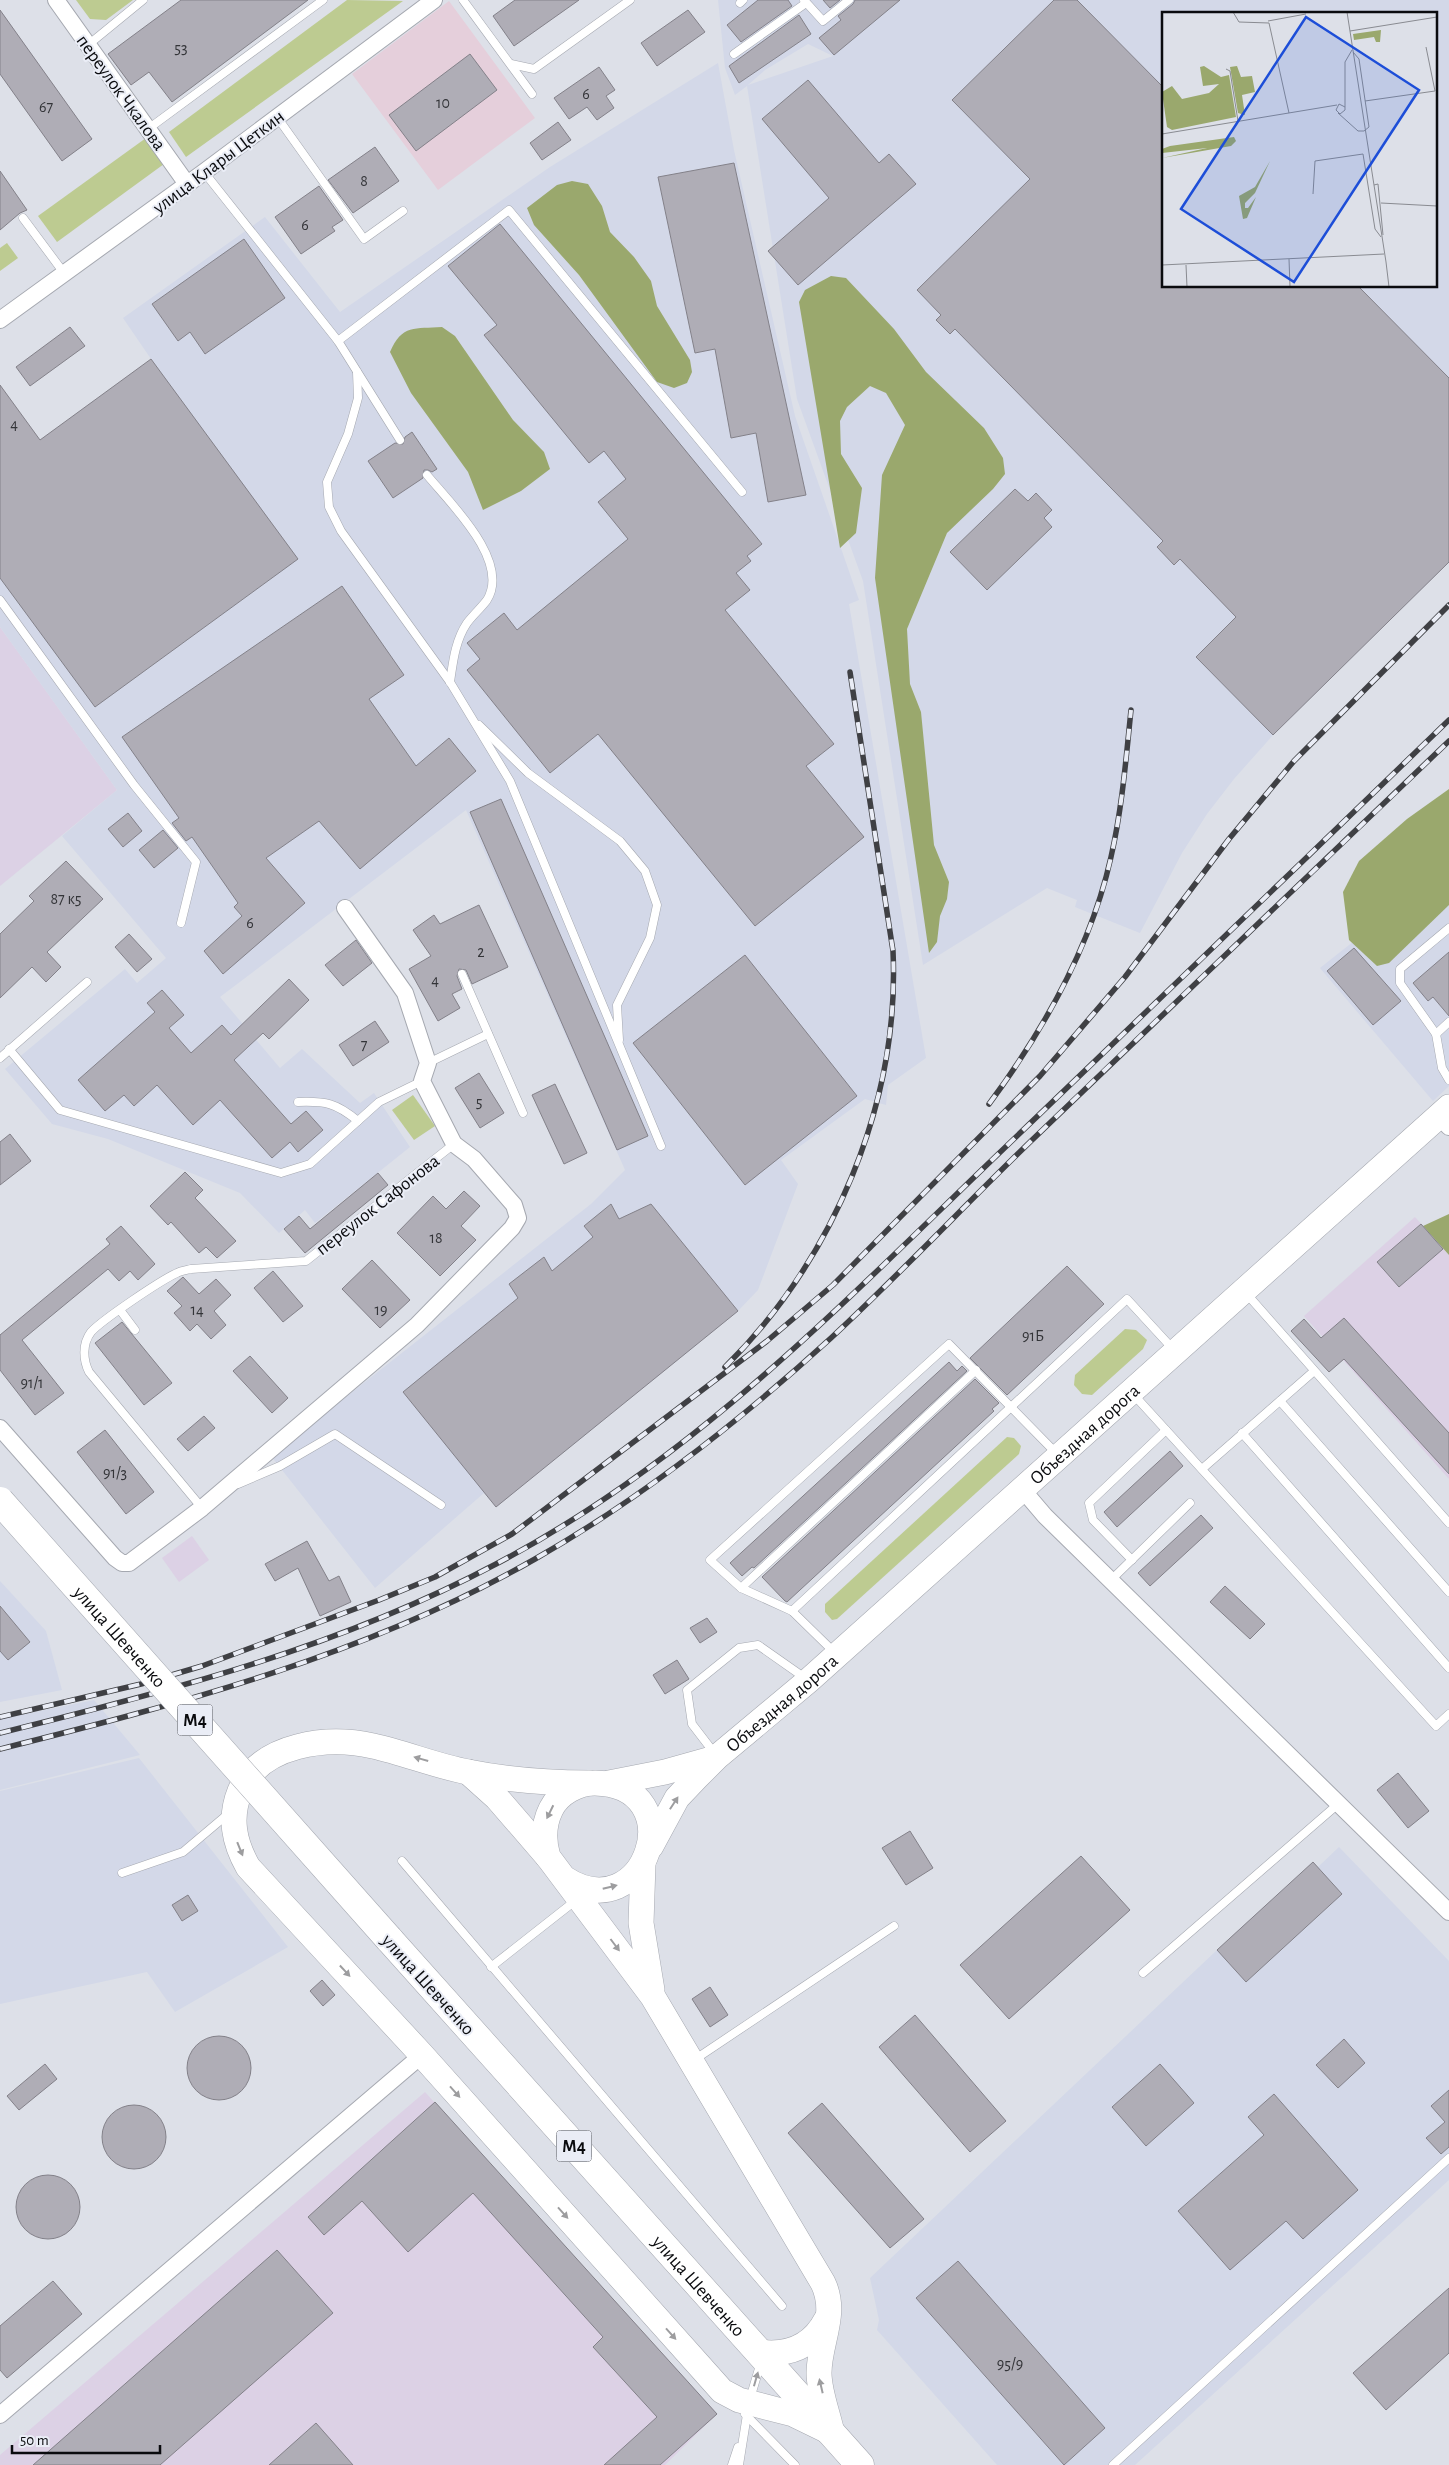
<svg xmlns="http://www.w3.org/2000/svg" width="1449" height="2465" font-family="'Alegreya Sans',sans-serif">
<style>
.commercial{fill:#dcd1e5}
.built{fill:#d3d8e8;fill-rule:evenodd}
.medical{fill:#e5cfdb}
.green{fill:#bdcb91}
.forest{fill:#9aa86d}
.building{fill:#afadb6;stroke:#838189}
.lines{fill:none;stroke-linecap:round;stroke-linejoin:round}
.service-casing{stroke:#a5a8b0;stroke-width:9}
.minor-casing{stroke:#a5a8b0;stroke-width:18}
.primary-casing{stroke:#a5a8b0;stroke-width:26}
.trunk-casing{stroke:#a5a8b0;stroke-width:29}
.service{stroke:#fff;stroke-width:8}
.minor{stroke:#fff;stroke-width:16}
.primary{stroke:#fff;stroke-width:25}
.trunk{stroke:#fff;stroke-width:28}
.rail-casing{stroke:#3f4044;stroke-width:5.5}
.rail{stroke:#eaedf6;stroke-width:4;stroke-dasharray:11;stroke-linecap:butt}
.trunk-bridge-casing{stroke:#a5a8b0;stroke-width:29;stroke-linecap:butt}
.trunk-bridge{stroke:#fff;stroke-width:28}
.oneway{fill:#9d9d9f}
.labels{text-anchor:middle;stroke-width:4;stroke-linejoin:round;paint-order:stroke}
.number-label{font-size:16px;fill:#333438}
.shield{fill:#eaedf6;stroke:#4d4f54;stroke-width:1}
.shield-label{font-size:18px;font-weight:bold;fill:#0a0b0e}
.street-label{font-size:19px;fill:#0a0b0e;stroke:#eaedf6}
.inset-road{fill:none;stroke:#898b91;stroke-width:1}
.view{fill:#1d4ed8;fill-opacity:0.15;stroke:#1d4ed8;stroke-width:2.5}
.inset-edge{fill:none;stroke:#0a0b0e;stroke-width:2.5}
</style>
<rect width="100%" height="100%" fill="#dde0e8"/>
<g class="commercial">
<polygon points="0,627 117,790 0,886"/>
<polygon points="1415,1217 1449,1255 1449,1479 1304,1316"/>
<polygon points="192,1536 209,1560 179,1582 162,1558"/>
<polygon points="425,2092 717,2414 665,2465 0,2465 0,2455"/>
</g>
<g class="built">
<path d="M 718,0 L 1449,0 L 1449,562 L 1273,735 L 1234,779 L 1207,814 L 1182,853 L 1140,933 L 1075,907 L 1077,900 L 1047,888 L 923,965 L 863,581 L 797,399 L 747,86 L 735,95 L 725,68 ZM 1163,14 L 1435,14 L 1435,286 L 1163,286 ZM 808,44 L 833,56 L 748,85 L 765,70 Z"/>
<polygon points="718,63 734,150 795,416 859,600 849,604 926,1058 888,1085 886,1105 865,1099 781,1160 798,1184 758,1290 738,1311 496,1507 484,1493 375,1588 271,1456 591,1204 625,1170 466,810 220,997 280,1068 302,1049 360,1103 374,1093 410,1147 315,1223 305,1210 279,1233 240,1193 108,1139 52,1124 5,1069 125,969 137,983 166,958 62,836 117,790 0,627 0,470 151,359 123,318 265,217 340,312 550,167"/>
<polygon points="1449,866 1449,1086 1433,1101 1320,968"/>
<polygon points="0,1581 46,1631 62,1690 0,1702"/>
<polygon points="94,1700 140,1755 0,1790 0,1719"/>
<polygon points="139,1758 288,1947 175,2012 147,1972 0,2004 0,1791"/>
<polygon points="1339,1847 1449,1961 1449,2180 1135,2465 997,2465 877,2330 879,2320 870,2278 1217,1950 1313,1862 1318,1867"/>
</g>
<polygon class="medical" points="449,1 535,118 438,190 352,74"/>
<g class="green">
<polygon points="76,0 133,0 106,20 90,19"/>
<polygon points="347,0 403,1 186,157 169,132"/>
<polygon points="146,138 164,164 57,242 38,216"/>
<polygon points="7,243 18,258 0,271 0,248"/>
<polygon points="413,1095 435,1126 414,1140 392,1110"/>
<polygon points="1125,1329 1136,1330 1147,1340 1143,1349 1092,1395 1082,1394 1074,1385 1075,1375"/>
<polygon points="1007,1437 1014,1438 1021,1446 1019,1454 837,1619 832,1620 825,1612 825,1604"/>
</g>
<g class="forest">
<polygon points="572,181 588,184 602,206 610,232 634,257 651,281 657,306 690,360 692,372 687,383 674,388 657,382 579,275 534,225 527,208 557,185"/>
<polygon points="831,276 846,278 894,329 926,372 984,428 1003,458 1005,474 993,489 947,533 907,629 910,684 921,712 934,845 949,882 947,899 940,916 937,942 929,953 875,578 882,475 905,425 886,393 870,386 847,407 840,421 841,454 862,488 856,533 840,548 799,302 805,290"/>
<path d="M 442,327 L 455,336 L 513,420 L 544,452 L 550,469 L 521,491 L 483,510 L 468,472 L 411,393 L 390,352 C 402,324 415,329 442,327 Z"/>
<polygon points="1449,789 1449,905 1389,963 1377,966 1349,940 1343,892 1359,861 1407,819"/>
<polygon points="1449,1214 1449,1255 1423,1226"/>
</g>
<g class="building">
<polygon points="181,0 308,0 172,102 149,72 131,85 108,54"/>
<polygon points="515,0 579,0 514,46 493,16"/>
<polygon points="758,0 788,0 792,6 741,42 727,25"/>
<polygon points="823,0 840,0 830,8"/>
<polygon points="855,0 900,0 834,55 819,38 841,20 838,16 853,4"/>
<polygon points="1054,0 1077,0 1163,87 1163,286 1358,286 1449,378 1449,562 1273,735 1196,657 1236,617 1180,559 1174,565 1157,547 1163,541 955,329 950,334 936,320 941,315 917,290 1030,179 952,100"/>
<polygon points="0,10 92,139 62,161 0,74"/>
<polygon points="688,10 705,32 657,66 641,43"/>
<polygon points="799,15 811,34 739,83 729,66"/>
<polygon points="470,54 497,90 416,151 389,115"/>
<polygon points="599,67 615,90 606,96 614,108 597,120 587,107 569,119 554,98"/>
<polygon points="808,80 879,163 889,154 916,184 798,285 768,251 829,198 762,119"/>
<polygon points="558,122 571,140 542,160 530,143"/>
<polygon points="375,147 399,181 353,213 328,180"/>
<polygon points="734,163 806,495 768,502 756,433 731,438 715,349 695,353 658,177"/>
<polygon points="0,171 27,210 20,213 0,230"/>
<polygon points="319,186 343,220 332,227 335,231 301,254 275,217"/>
<polygon points="500,224 762,544 747,556 751,561 736,573 750,590 725,610 834,744 806,766 864,837 755,926 598,734 550,773 467,670 480,659 467,643 504,613 517,630 628,539 598,502 626,479 604,451 589,463 484,335 497,325 448,266"/>
<polygon points="244,239 285,298 205,354 190,332 178,341 152,304"/>
<polygon points="70,327 85,346 30,386 16,367"/>
<polygon points="151,359 298,559 95,707 0,578 0,385 40,440"/>
<polygon points="412,432 437,469 432,472 428,470 424,470 423,478 393,498 368,461 395,443 403,444 405,437"/>
<polygon points="1015,489 1028,501 1036,493 1052,510 1044,518 1052,527 987,590 950,552"/>
<polygon points="342,586 404,675 369,699 416,766 449,738 476,771 360,869 319,821 266,858 305,903 223,974 204,951 242,916 234,907 238,903 192,837 186,841 172,823 179,818 122,737"/>
<polygon points="501,799 648,1136 617,1150 470,812"/>
<polygon points="128,813 142,831 123,847 108,829"/>
<polygon points="163,830 178,848 154,868 139,850"/>
<polygon points="66,861 103,899 47,952 61,967 46,982 32,967 0,998 0,934 34,901 29,896"/>
<polygon points="479,905 508,967 472,984 466,970 459,969 457,976 462,989 452,994 460,1008 438,1021 409,969 431,956 413,930 434,915 440,924"/>
<polygon points="129,934 152,959 137,972 115,947"/>
<polygon points="356,940 372,963 343,986 325,965"/>
<polygon points="1354,948 1401,1001 1373,1025 1327,971"/>
<polygon points="1449,952 1449,1016 1433,997 1428,1001 1413,983"/>
<polygon points="745,955 857,1096 745,1185 633,1043"/>
<polygon points="289,979 309,1000 269,1039 263,1033 234,1060 291,1124 306,1111 323,1130 298,1152 290,1142 272,1158 220,1100 193,1125 157,1085 134,1106 124,1095 105,1111 78,1080 155,1012 147,1003 162,990 184,1015 169,1028 191,1053 222,1025 231,1035"/>
<polygon points="375,1021 389,1042 353,1066 339,1045"/>
<polygon points="479,1073 504,1113 480,1128 455,1088"/>
<polygon points="555,1084 587,1153 564,1164 532,1095"/>
<polygon points="10,1134 31,1161 0,1185 0,1142"/>
<polygon points="185,1172 203,1190 195,1198 236,1241 217,1258 206,1247 199,1253 171,1222 168,1225 150,1206"/>
<polygon points="378,1173 388,1185 305,1253 284,1229 299,1216 310,1229"/>
<polygon points="464,1191 480,1206 461,1226 476,1240 440,1276 397,1233 433,1196 446,1209"/>
<polygon points="611,1204 619,1219 651,1204 738,1311 496,1507 403,1392 518,1298 509,1284 544,1257 552,1271 593,1237 584,1226"/>
<polygon points="1421,1224 1443,1249 1399,1287 1377,1262"/>
<polygon points="121,1226 155,1264 138,1280 130,1271 119,1281 108,1269 22,1340 64,1393 35,1415 0,1370 0,1335 110,1244 106,1239"/>
<polygon points="372,1260 410,1300 380,1328 342,1289"/>
<polygon points="1067,1266 1104,1304 1007,1395 970,1358"/>
<polygon points="273,1271 303,1306 283,1322 254,1288"/>
<polygon points="183,1277 199,1294 216,1279 231,1295 214,1311 226,1325 211,1339 197,1324 190,1331 174,1313 182,1306 167,1291"/>
<polygon points="1344,1318 1449,1433 1449,1474 1344,1359 1329,1372 1291,1331 1304,1319 1321,1338"/>
<polygon points="122,1322 172,1383 144,1405 95,1343"/>
<polygon points="250,1356 288,1398 272,1413 233,1371"/>
<polygon points="949,1362 957,1371 962,1366 967,1371 754,1568 752,1567 742,1576 730,1563"/>
<polygon points="975,1379 999,1403 992,1409 994,1411 787,1602 785,1601 762,1577"/>
<polygon points="204,1416 215,1428 188,1451 177,1439"/>
<polygon points="105,1430 154,1492 126,1514 77,1452"/>
<polygon points="1170,1451 1183,1466 1117,1527 1104,1512"/>
<polygon points="1201,1515 1213,1528 1150,1586 1138,1573"/>
<polygon points="307,1541 329,1581 339,1576 351,1602 320,1616 298,1568 275,1581 265,1564"/>
<polygon points="1225,1586 1265,1624 1250,1639 1210,1602"/>
<polygon points="0,1606 30,1642 8,1660 0,1651"/>
<polygon points="707,1618 717,1632 700,1643 690,1628"/>
<polygon points="677,1660 689,1679 665,1694 653,1675"/>
<polygon points="1398,1773 1429,1811 1408,1828 1377,1790"/>
<polygon points="910,1831 933,1868 906,1885 882,1848"/>
<polygon points="1081,1856 1130,1910 1009,2019 960,1965"/>
<polygon points="1313,1862 1342,1894 1246,1982 1217,1950"/>
<polygon points="188,1895 198,1911 182,1921 172,1905"/>
<polygon points="322,1980 335,1995 323,2006 310,1991"/>
<polygon points="710,1987 728,2015 710,2027 692,1999"/>
<polygon points="915,2015 1006,2121 970,2152 879,2047"/>
<circle cx="219" cy="2068" r="32"/>
<polygon points="1344,2039 1365,2063 1338,2088 1316,2065"/>
<polygon points="45,2064 57,2079 19,2110 7,2096"/>
<polygon points="1160,2064 1194,2103 1146,2146 1112,2107"/>
<polygon points="1449,2090 1449,2147 1441,2154 1426,2138 1445,2122 1431,2106"/>
<polygon points="1274,2094 1358,2190 1303,2239 1286,2221 1230,2270 1178,2211 1264,2135 1248,2117"/>
<polygon points="435,2102 717,2414 660,2465 604,2465 657,2417 593,2347 603,2337 473,2193 408,2252 362,2201 324,2235 308,2217"/>
<polygon points="822,2103 924,2219 890,2248 788,2133"/>
<circle cx="134" cy="2137" r="32"/>
<circle cx="48" cy="2207" r="32"/>
<polygon points="277,2250 333,2313 160,2465 33,2465"/>
<polygon points="958,2261 1105,2428 1064,2465 916,2298"/>
<polygon points="53,2281 82,2314 7,2378 0,2370 0,2326"/>
<polygon points="1449,2288 1449,2353 1386,2410 1353,2373"/>
<polygon points="316,2423 353,2465 269,2465"/>
</g>
<g class="lines">
<defs>
<g id="service">
<polyline points="463,0 532,94"/>
<polyline points="804,0 823,21 849,0"/>
<polyline points="740,3 743,0"/>
<polyline points="88,45 143,0"/>
<polyline points="734,54 806,3"/>
<polyline points="511,64 534,69 630,0"/>
<polyline points="277,117 364,239 403,211"/>
<polyline points="148,129 323,0"/>
<polyline points="204,172 338,341 400,440"/>
<polyline points="23,218 64,273"/>
<polyline points="338,341 509,210 742,492"/>
<polyline points="357,372 358,398 348,434 327,482 329,507 341,531 450,682 510,781 661,1146"/>
<path d="M 427,475 C 450,503 511,561 487,600 C 481,608 473,615 467,623 C 455,641 453,662 450,682"/>
<polyline points="0,600 134,785 196,862 181,923"/>
<polyline points="479,725 528,773 620,841 645,871 657,905 650,938 617,1005 619,1040"/>
<polyline points="1449,928 1400,969 1400,983 1436,1034 1442,1068 1449,1080"/>
<polyline points="462,974 523,1113"/>
<polyline points="1436,1034 1449,1022"/>
<polyline points="9,1049 60,1110 281,1173 310,1164 379,1102 422,1081"/>
<polyline points="0,1058 87,982"/>
<polyline points="428,1063 488,1034"/>
<path d="M 298,1102 C 326,1101 336,1103 358,1121"/>
<polyline points="1245,1292 1449,1523"/>
<polyline points="120,1310 135,1330"/>
<polyline points="1134,1395 1436,1726 1449,1714"/>
<polyline points="1280,1401 1449,1592"/>
<polyline points="1242,1433 1449,1668"/>
<polyline points="1202,1469 1313,1372"/>
<polyline points="238,1484 280,1466 335,1434 441,1505"/>
<path d="M 202,1508 L 89,1372 C 83,1360 82,1344 91,1332 C 102,1320 161,1280 177,1273 C 181,1271 187,1270 191,1269 L 306,1261 L 454,1144"/>
<polyline points="1132,1560 1093,1520 1089,1503 1166,1430"/>
<polyline points="1110,1581 1190,1503"/>
<polyline points="741,1588 976,1370"/>
<polyline points="792,1611 1127,1299 1173,1349"/>
<polyline points="835,1653 792,1611 741,1588 710,1560 949,1344 1056,1453"/>
<polyline points="715,1754 692,1724 687,1690 739,1648 758,1645 805,1678"/>
<polyline points="402,1861 782,2306"/>
<polyline points="122,1873 183,1852 228,1814"/>
<polyline points="491,1967 575,1901"/>
<polyline points="1143,1973 1337,1805"/>
<polyline points="694,2060 894,1926"/>
<polyline points="745,2414 795,2465"/>
<polyline points="732,2465 738,2447"/>
<polyline points="739,2465 749,2402 761,2362"/>
<polyline points="1113,2465 1449,2158"/>
</g>
<g id="minor">
<polyline points="56,0 187,184"/>
<polyline points="0,320 204,172 434,0"/>
<polyline points="1439,1116 1449,1127"/>
<polyline points="0,1428 115,1558 122,1563 129,1563 202,1508 417,1325 512,1228 518,1218 514,1205 474,1159 454,1144 422,1081 428,1063 405,993 345,908"/>
<polyline points="1022,1489 1045,1516 1449,1912"/>
<polyline points="0,2415 422,2055"/>
</g>
<g id="primary">
<polyline points="468,1772 497,1798 548,1857"/>
<path d="M 589,1783 C 548,1783 508,1780 468,1772 C 436,1766 405,1753 373,1746 C 328,1736 261,1743 240,1791 C 229,1818 234,1842 248,1867 L 422,2055 L 722,2391 L 739,2400 L 793,2414 L 828,2431"/>
<polyline points="609,1783 665,1772 715,1758"/>
<path id="s1" d="M 651,1846 L 677,1798 L 697,1777 L 717,1757 L 808,1681 L 1449,1107"/>
<polyline points="643,1864 641,1923 652,1990"/>
<path d="M 564,1878 C 646,1932 694,1785 595,1783 C 578,1783 559,1793 551,1809 C 543,1825 543,1840 548,1857 L 653,1997 L 823,2283 C 838,2314 819,2342 819,2373 C 819,2392 828,2414 832,2433"/>
<path d="M 759,2352 C 788,2356 812,2347 826,2320"/>
</g>
<g id="trunk">
<path id="s2" d="M 389,1939 L 860,2465"/>
</g>
</defs>
<use href="#service" class="service-casing"/>
<use href="#minor" class="minor-casing"/>
<use href="#primary" class="primary-casing"/>
<use href="#trunk" class="trunk-casing"/>
<use href="#service" class="service"/>
<use href="#minor" class="minor"/>
<use href="#primary" class="primary"/>
<use href="#trunk" class="trunk"/>
<defs>
<g id="rail">
<path d="M 989,1104 C 1043,1031 1091,947 1111,857 C 1122,809 1126,759 1131,710"/>
<path d="M 725,1367 C 833,1260 900,1103 893,951 L 850,672"/>
<polyline points="0,1717 141,1684 202,1666 379,1600 435,1577 512,1534 767,1341 833,1285 1040,1076 1125,977 1229,839 1294,761 1449,605"/>
<path d="M 0,1733 C 170,1691 340,1647 496,1564 C 690,1462 836,1310 992,1160 C 1145,1013 1297,867 1449,720"/>
<path d="M 0,1749 C 184,1703 369,1654 535,1559 C 642,1498 740,1421 831,1338 C 900,1274 964,1206 1031,1141 C 1170,1007 1310,875 1449,741"/>
</g>
</defs>
<use href="#rail" class="rail-casing"/>
<use href="#rail" class="rail"/>
<defs>
<g id="trunk-bridge">
<path id="s3" d="M 0,1501 L 389,1939"/>
</g>
</defs>
<use href="#trunk-bridge" class="trunk-bridge-casing"/>
<use href="#trunk-bridge" class="trunk-bridge"/>
</g>
<defs><path id="oneway-solid" d="M-6-.8H1V-3.2L6.5 0L1 3.2V.8H-6Z" transform="scale(1.25)"/></defs>
<g class="oneway">
<use href="#oneway-solid" transform="translate(421 1759) rotate(-164)"/>
<use href="#oneway-solid" transform="translate(674 1803) rotate(-57)"/>
<use href="#oneway-solid" transform="translate(550 1812) rotate(116)"/>
<use href="#oneway-solid" transform="translate(240 1849) rotate(68)"/>
<use href="#oneway-solid" transform="translate(610 1887) rotate(-14)"/>
<use href="#oneway-solid" transform="translate(615 1945) rotate(53)"/>
<use href="#oneway-solid" transform="translate(345 1971) rotate(47)"/>
<use href="#oneway-solid" transform="translate(455 2092) rotate(48)"/>
<use href="#oneway-solid" transform="translate(563 2213) rotate(48)"/>
<use href="#oneway-solid" transform="translate(671 2334) rotate(48)"/>
<use href="#oneway-solid" transform="translate(756 2379) rotate(-74)"/>
<use href="#oneway-solid" transform="translate(821 2386) rotate(-103)"/>
</g>
<g class="labels">
<g class="number-label">
<text x="181" y="53">53</text>
<text x="586" y="99">6</text>
<text x="443" y="108">10</text>
<text x="46" y="112">67</text>
<text x="364" y="186">8</text>
<text x="305" y="230">6</text>
<text x="14" y="429">4</text>
<text x="66" y="904">87 к5</text>
<text x="250" y="928">6</text>
<text x="481" y="957">2</text>
<text x="435" y="985">4</text>
<text x="364" y="1050">7</text>
<text x="479" y="1107">5</text>
<text x="436" y="1243">18</text>
<text x="197" y="1315">14</text>
<text x="381" y="1315">19</text>
<text x="1033" y="1341">91Б</text>
<text x="32" y="1388">91/1</text>
<text x="115" y="1478">91/3</text>
<text x="1010" y="2369">95/9</text>
</g>
<g class="shield">
<rect x="177.5" y="1704.5" width="35" height="31" rx="4"/>
<rect x="556.5" y="2130.5" width="35" height="31" rx="4"/>
</g>
<g class="shield-label">
<text x="195" y="1726">M4</text>
<text x="574" y="2152">M4</text>
</g>
<g class="street-label">
<text transform="translate(122 92) rotate(54)" y="7">переулок Чкалова</text>
<text transform="translate(218 161) rotate(-37)" y="7">улица Клары Цеткин</text>
<text transform="translate(377 1204) rotate(-38)" y="7">переулок Сафонова</text>
<text dy="7" stroke="none"><textPath href="#s1" startOffset="601">Объездная дорога</textPath></text>
<text dy="7" stroke="none"><textPath href="#s3" startOffset="181">улица Шевченко</textPath></text>
<text dy="7" stroke="none"><textPath href="#s1" startOffset="196">Объездная дорога</textPath></text>
<text transform="translate(429 1984) rotate(48)" y="7">улица Шевченко</text>
<text dy="7" stroke="none"><textPath href="#s2" startOffset="465">улица Шевченко</textPath></text>
</g>
</g>
<g transform="translate(1162 12)">
<rect width="275" height="275" fill="#dde0e8"/>
<path d="M 219,18 L 218,30 L 214,30 L 212,25 L 192,28 L 191,22 ZM 42,54 L 59,65 L 67,63 L 74,105 L 10,118 L 5,115 L 0,80 L 10,74 L 20,87 L 47,81 L 57,72 L 41,74 L 38,55 ZM 75,54 L 79,65 L 90,64 L 93,80 L 80,83 L 83,103 L 76,101 L 68,55 ZM 72,125 L 74,129 L 69,134 L 0,146 L 45,136 L 0,141 L 0,137 L 8,134 ZM 108,149 L 93,181 L 83,191 L 83,196 L 86,196 L 94,185 L 85,206 L 81,207 L 77,184 L 93,175 Z" fill="#9aa86d"/>
<path class="inset-road" d="M 71,0 L 77,10 L 107,11 L 127,101M 185,0 L 224,250M 106,9 L 144,2M 188,19 L 275,5M 64,57 L 68,59 L 76,109M 203,89 L 273,79 L 264,35M 183,95 L 177,92 L 174,98 L 178,102 L 183,98 L 183,50 L 190,38M 176,101 L 196,119 L 202,119 L 207,115 L 197,47 L 191,40M 0,122 L 175,93M 212,173 L 216,172 L 221,223M 151,182 L 153,149 L 201,142 L 213,217 L 219,225M 219,191 L 275,194M 127,247 L 128,275M 224,250 L 227,275M 0,253 L 222,242M 24,253 L 25,275"/>
<path class="view" d="M 144,5 L 257,78 L 132,270 L 19,197 Z"/>
<rect width="275" height="275" class="inset-edge"/>
</g>
<path d="M12 2445v8h148v-8" fill="none" stroke="#0a0b0e" stroke-width="2.5"/>
<text x="20" y="2445" font-size="15" fill="#0a0b0e" stroke="#eaedf6" stroke-width="4" paint-order="stroke">50 m</text>
</svg>
